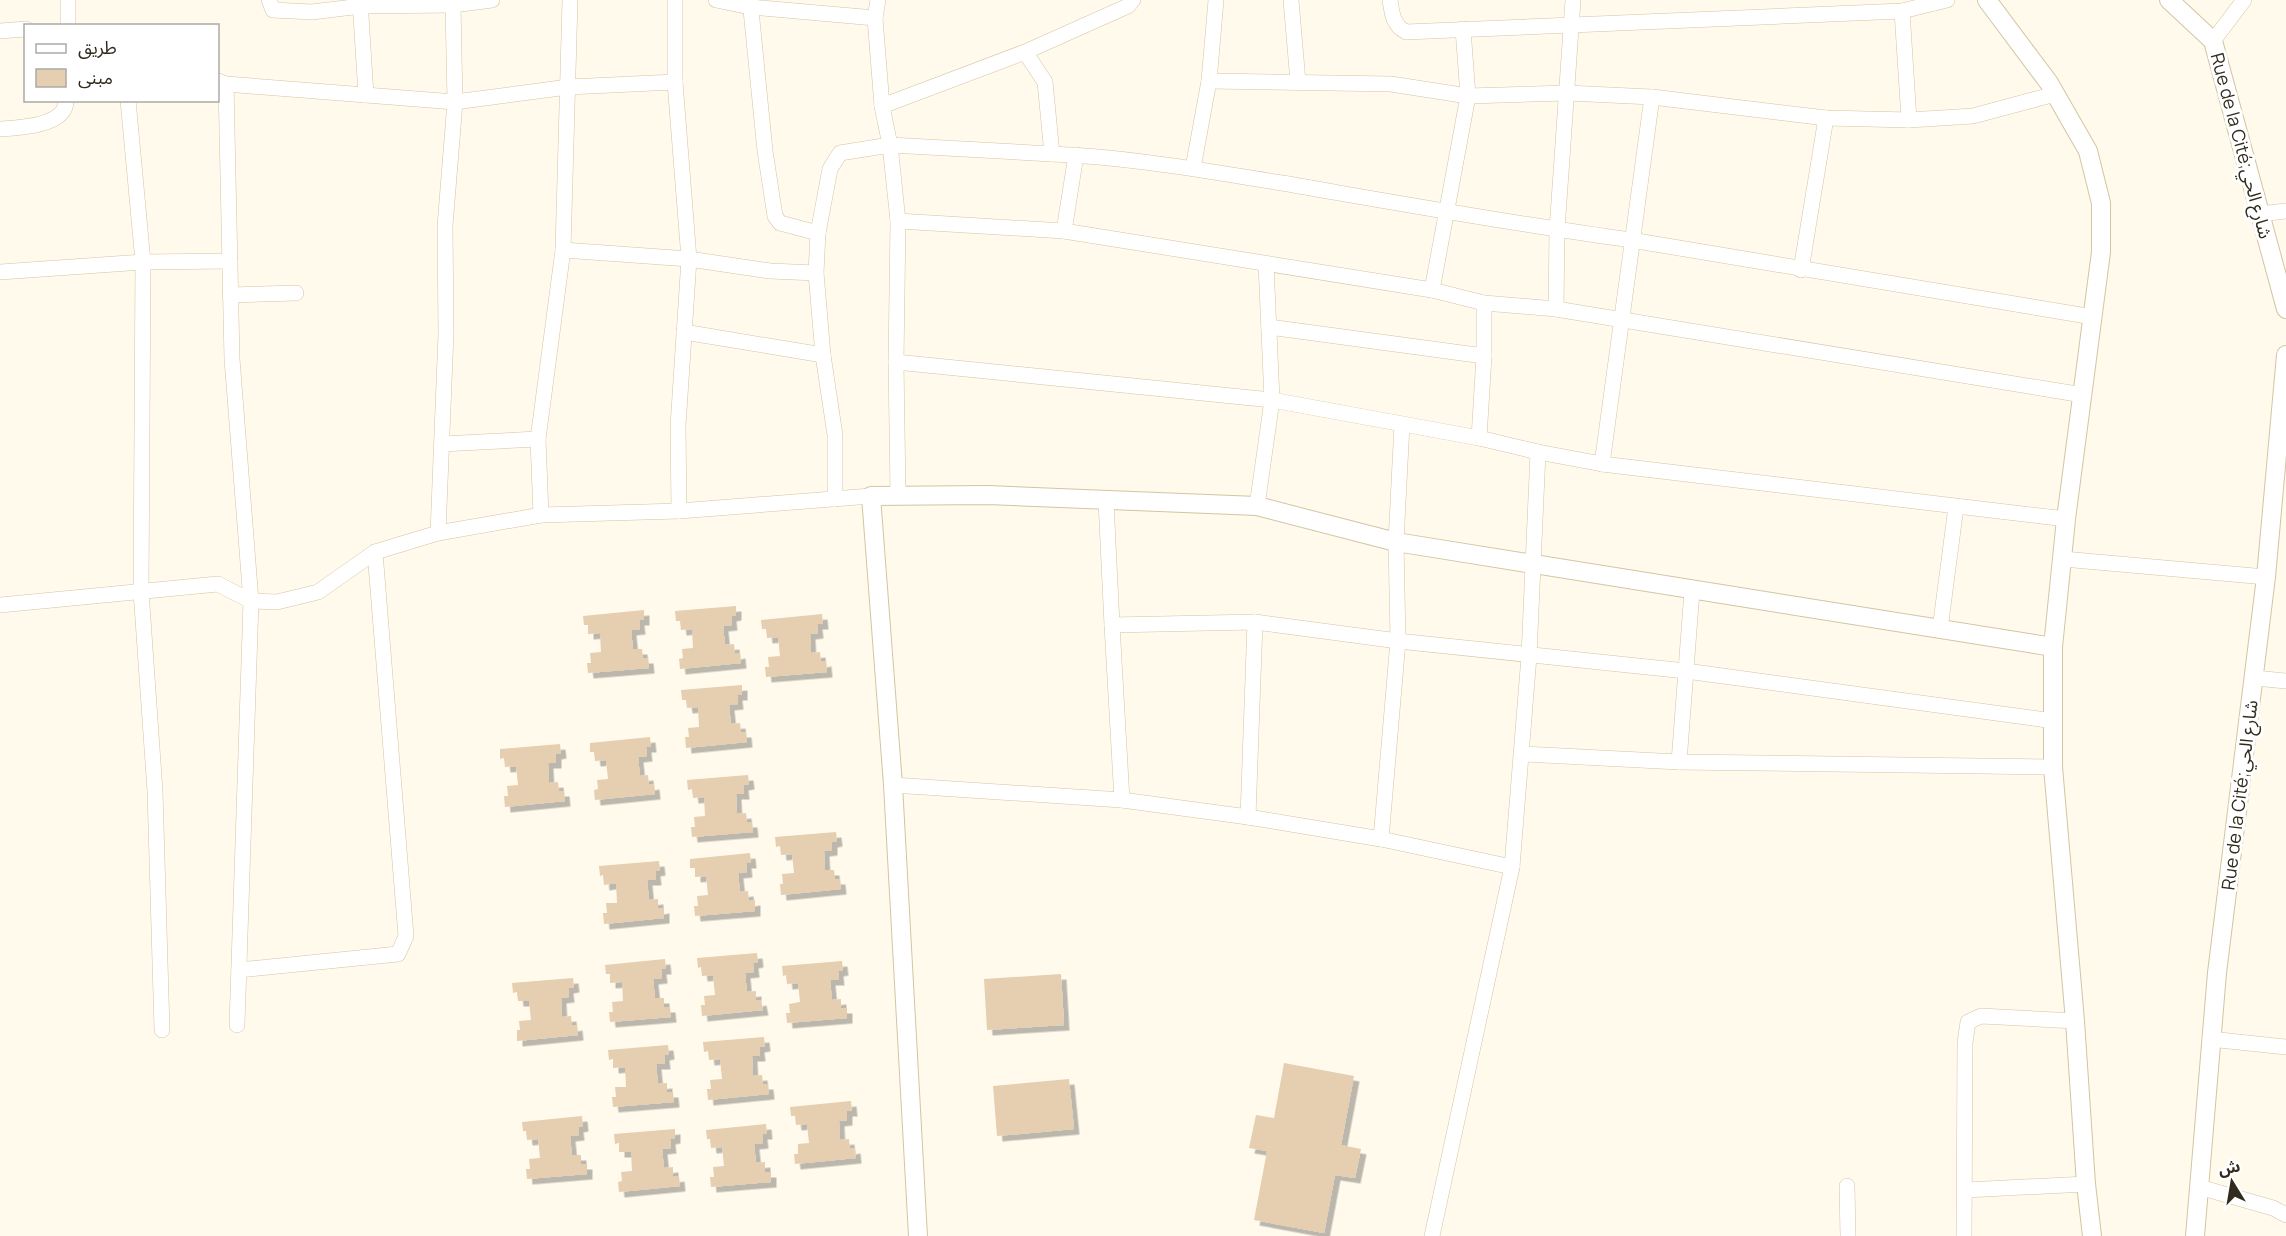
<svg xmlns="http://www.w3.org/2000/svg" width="2286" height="1236" font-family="Manrope,'Noto Sans Arabic',sans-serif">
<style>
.building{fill:#e6ceb0;filter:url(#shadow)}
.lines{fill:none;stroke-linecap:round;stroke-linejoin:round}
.minor-casing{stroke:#d2c5a3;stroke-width:16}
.tertiary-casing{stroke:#d2c5a3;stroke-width:20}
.minor{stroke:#fff;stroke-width:15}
.tertiary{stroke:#fff;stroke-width:18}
.labels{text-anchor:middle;stroke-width:6;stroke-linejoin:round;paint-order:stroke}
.street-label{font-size:18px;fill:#302b1d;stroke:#fff}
</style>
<defs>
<filter id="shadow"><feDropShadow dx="5.5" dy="5.5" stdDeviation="0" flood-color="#0004"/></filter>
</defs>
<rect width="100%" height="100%" fill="#fffaec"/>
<g class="building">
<polygon points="736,606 736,615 731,616 732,625 723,626 725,645 734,644 735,654 740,653 741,663 680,669 679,659 683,658 682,649 693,648 692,629 681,630 680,621 676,621 675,611"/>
<polygon points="644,610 644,620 639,620 640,629 631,630 633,649 642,649 643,658 648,658 649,668 588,673 587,663 591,663 590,653 601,652 600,633 588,634 588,625 584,625 583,616"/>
<polygon points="822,614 823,624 817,624 818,633 810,634 811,653 820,652 821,662 826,661 827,672 766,677 765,667 769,667 768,657 780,656 778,637 767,638 766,629 762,629 761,620"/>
<polygon points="742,685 742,695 737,695 738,704 729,705 731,724 740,723 741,732 746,732 747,742 686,748 685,737 689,737 688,728 699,727 698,707 687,708 686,700 682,700 681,690"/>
<polygon points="650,737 651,747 646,747 647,756 638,757 640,776 648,775 649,785 654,784 655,794 595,800 594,790 598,789 597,780 608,779 606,760 595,761 594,752 590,752 590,743"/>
<polygon points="560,744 561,753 556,754 556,763 548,763 549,783 558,782 559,791 564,791 565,801 505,807 504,796 508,796 507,786 518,785 516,766 505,767 504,758 500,759 500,749"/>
<polygon points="748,775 749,784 743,785 744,794 736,794 737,814 746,813 747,822 752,822 753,832 692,837 691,827 695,827 694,817 705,816 704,797 693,798 692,789 688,790 687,780"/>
<polygon points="836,832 837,841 832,842 832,850 824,851 825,870 834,870 835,879 840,879 841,889 781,895 780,884 783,884 782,874 794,873 792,854 781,855 780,846 776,847 775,837"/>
<polygon points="750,853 751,863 746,863 747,872 738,873 740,892 748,891 749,901 755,900 755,911 695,916 694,906 698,906 697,896 708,895 706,876 695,877 695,868 690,868 690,859"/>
<polygon points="659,861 660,870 655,871 656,880 647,880 649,900 658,899 658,909 664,908 664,918 604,924 603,913 607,913 606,903 617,903 616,883 604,885 603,875 600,876 599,866"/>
<polygon points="757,953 758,962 753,963 754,972 745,973 747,992 756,991 756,1001 761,1000 763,1010 702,1016 701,1005 705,1005 704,996 715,995 713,975 702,976 701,967 698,968 697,958"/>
<polygon points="665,959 666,969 661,969 662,978 653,979 655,998 664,998 664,1007 670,1007 671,1017 610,1022 609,1012 613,1012 612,1002 623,1001 622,982 610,983 610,974 606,974 605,965"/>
<polygon points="842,961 843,970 838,971 839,980 830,980 832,1000 841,999 841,1008 847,1008 847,1018 787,1023 786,1013 790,1013 789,1004 800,1002 798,983 787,984 786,975 783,976 782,966"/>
<polygon points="1061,974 1064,1025 987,1030 984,979"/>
<polygon points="573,978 574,987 568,988 569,997 561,998 562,1017 571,1016 572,1026 577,1025 578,1035 517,1041 517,1030 520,1030 519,1021 531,1020 529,1001 518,1001 517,992 513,993 512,983"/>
<polygon points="764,1037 765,1046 759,1047 760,1056 752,1056 753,1076 762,1075 763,1084 768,1084 769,1094 708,1100 707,1089 711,1089 710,1080 722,1079 720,1059 709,1060 708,1051 704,1052 703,1042"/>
<polygon points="668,1045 669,1054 664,1055 665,1064 656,1064 658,1084 667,1083 667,1092 673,1092 674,1102 613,1107 612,1097 616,1097 615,1087 626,1087 625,1067 613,1068 613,1059 609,1060 608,1050"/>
<polygon points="1284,1063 1354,1076 1341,1145 1361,1149 1355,1178 1335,1175 1324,1233 1254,1220 1267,1151 1249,1148 1256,1115 1274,1118"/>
<polygon points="1069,1079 1074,1129 997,1136 993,1086"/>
<polygon points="851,1101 852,1111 847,1111 847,1120 839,1121 840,1140 849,1139 850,1149 855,1148 856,1158 795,1164 794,1154 798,1154 798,1144 809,1143 807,1124 796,1125 795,1116 791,1116 790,1107"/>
<polygon points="582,1116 583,1126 578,1127 579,1135 570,1136 572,1155 581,1155 581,1164 587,1164 587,1174 527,1179 526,1169 530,1169 529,1159 540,1158 538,1139 527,1140 526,1131 523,1131 522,1122"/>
<polygon points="766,1124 767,1134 762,1134 763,1143 754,1144 756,1163 765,1162 765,1172 771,1172 771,1182 711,1187 710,1177 714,1177 713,1167 724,1166 722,1147 711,1148 710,1139 707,1139 706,1130"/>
<polygon points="675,1129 675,1138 670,1139 671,1148 662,1149 664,1168 673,1167 673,1177 679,1176 680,1186 619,1192 618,1182 622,1181 621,1172 632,1171 631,1152 619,1152 619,1143 615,1144 614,1134"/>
</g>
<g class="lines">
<defs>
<g id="minor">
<polyline points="68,0 68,26"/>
<polyline points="269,0 273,10 312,12 361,6 453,5 453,0"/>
<polyline points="360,0 366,95"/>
<polyline points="716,0 750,7 875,18 882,106 890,145 898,221 896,362 898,494"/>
<polyline points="750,0 765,151 775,216 780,223 818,233"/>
<polyline points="1216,0 1209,81 1391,84 1468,96 1567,93 1652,97 1826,118 1909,120 1973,116 2055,94"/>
<polyline points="1291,0 1298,82"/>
<path d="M 1390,0 C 1392,14 1393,25 1406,32 L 1902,11 L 1947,0"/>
<polyline points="1902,11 1909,120"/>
<polyline points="875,18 878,0"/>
<polyline points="0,31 26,29"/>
<polyline points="2213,41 2244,0"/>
<polyline points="218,81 226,84 455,102 568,87 675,82 689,259 678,426 679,511"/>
<polyline points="675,82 675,0"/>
<polyline points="226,84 232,359 251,601 237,1025"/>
<polyline points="128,100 143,262 141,591 155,791 162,1030"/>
<polyline points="882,106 1025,52 1128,6 1133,0"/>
<path d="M 0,129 C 19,128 67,126 66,100"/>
<path d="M 1052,154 C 1129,157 1206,171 1282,183 C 1398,203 1514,224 1631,240 L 2093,317"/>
<polyline points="1193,168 1209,81"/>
<polyline points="2260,214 2286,211"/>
<polyline points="898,221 1064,231 1432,290 1484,303 1556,309 2083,395"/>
<polyline points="1064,231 1076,155"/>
<polyline points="563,250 570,0"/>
<polyline points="1801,270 1826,118"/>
<polyline points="0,272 143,262 230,261"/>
<polyline points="1432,290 1468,96 1463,29"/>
<polyline points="230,295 296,293"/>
<polyline points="1556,309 1557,230 1573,0"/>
<polyline points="1269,327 1484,356 1484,303"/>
<polyline points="684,332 823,355"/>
<polyline points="896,362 1272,400 1479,438 1538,452 1602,464 2066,519"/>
<polyline points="1479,438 1484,356"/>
<polyline points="442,444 538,439"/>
<polyline points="1602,464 1652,97"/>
<polyline points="835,499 835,435 823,355 816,273 818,233 830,169 840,153 890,145 1052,154 1045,82 1025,52"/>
<polyline points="1106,501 1112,625 1255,622 1398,641 1686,671 2054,721"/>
<polyline points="1257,506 1272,400 1266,264"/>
<polyline points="541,515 538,439 563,250 689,259 770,271 816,273"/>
<polyline points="438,533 446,333 445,226 455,102 453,5 492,0"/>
<polyline points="2063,559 2266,577"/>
<polyline points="0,605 218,584 251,601 277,602 318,592 375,552 438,533 541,515 679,511 871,496"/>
<polyline points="1940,629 1956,507"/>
<polyline points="2255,678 2286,681"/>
<polyline points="1523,754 1679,762 2053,767"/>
<polyline points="1679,762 1692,591"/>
<polyline points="893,785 1122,800 1112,625"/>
<polyline points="1122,800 1248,817 1381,839 1512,867 1432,1236"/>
<polyline points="1248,817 1255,622"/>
<polyline points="1381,839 1398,641 1396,542 1402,424"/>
<polyline points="1512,867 1529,656 1538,452"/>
<polyline points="239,970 398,954 406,936 375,552"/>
<polyline points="2210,1039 2286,1047"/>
<polyline points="1847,1186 1848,1236"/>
<polyline points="2199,1187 2273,1208 2286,1215"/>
<polyline points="1966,1190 2086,1184"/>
<polyline points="1964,1236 1965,1043 1968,1022 1981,1016 2075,1021"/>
</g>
<g id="tertiary">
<polyline points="1987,0 2049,83 2088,151 2101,203 2101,252 2066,519 2053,647"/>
<polyline points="2169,0 2213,41 2286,309"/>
<polyline points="918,1236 893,785 871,496 988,495 1257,506 1396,542 2053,647 2053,767 2075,1021 2086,1184 2092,1236"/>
<polyline points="2195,1236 2217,973 2266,577 2286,355"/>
</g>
</defs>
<use href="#minor" class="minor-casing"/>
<use href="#tertiary" class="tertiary-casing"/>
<use href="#minor" class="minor"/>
<use href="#tertiary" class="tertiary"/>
</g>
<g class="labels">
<g class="street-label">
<text transform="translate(2241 146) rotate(75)" y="6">Rue de la Cité;شارع الحي</text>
<text transform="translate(2240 795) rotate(-83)" y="6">Rue de la Cité;شارع الحي</text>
</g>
</g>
<rect x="24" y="24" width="195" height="78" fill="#ffffff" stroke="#acaaa5" stroke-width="1.5"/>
<rect x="36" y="44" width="30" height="9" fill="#ffffff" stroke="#acaaa5" stroke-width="1.5"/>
<text x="78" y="54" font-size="18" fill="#302b1d">طريق</text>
<rect x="36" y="69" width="30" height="18" fill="#e6ceb0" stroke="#acaaa5" stroke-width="1.5"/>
<text x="78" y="84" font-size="18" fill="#302b1d">مبنى</text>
<g transform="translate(2232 1182) rotate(349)" stroke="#ffffff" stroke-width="4.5" paint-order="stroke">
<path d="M0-4.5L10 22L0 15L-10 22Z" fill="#302b1d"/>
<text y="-9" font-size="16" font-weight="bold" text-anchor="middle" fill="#302b1d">ش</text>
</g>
</svg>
